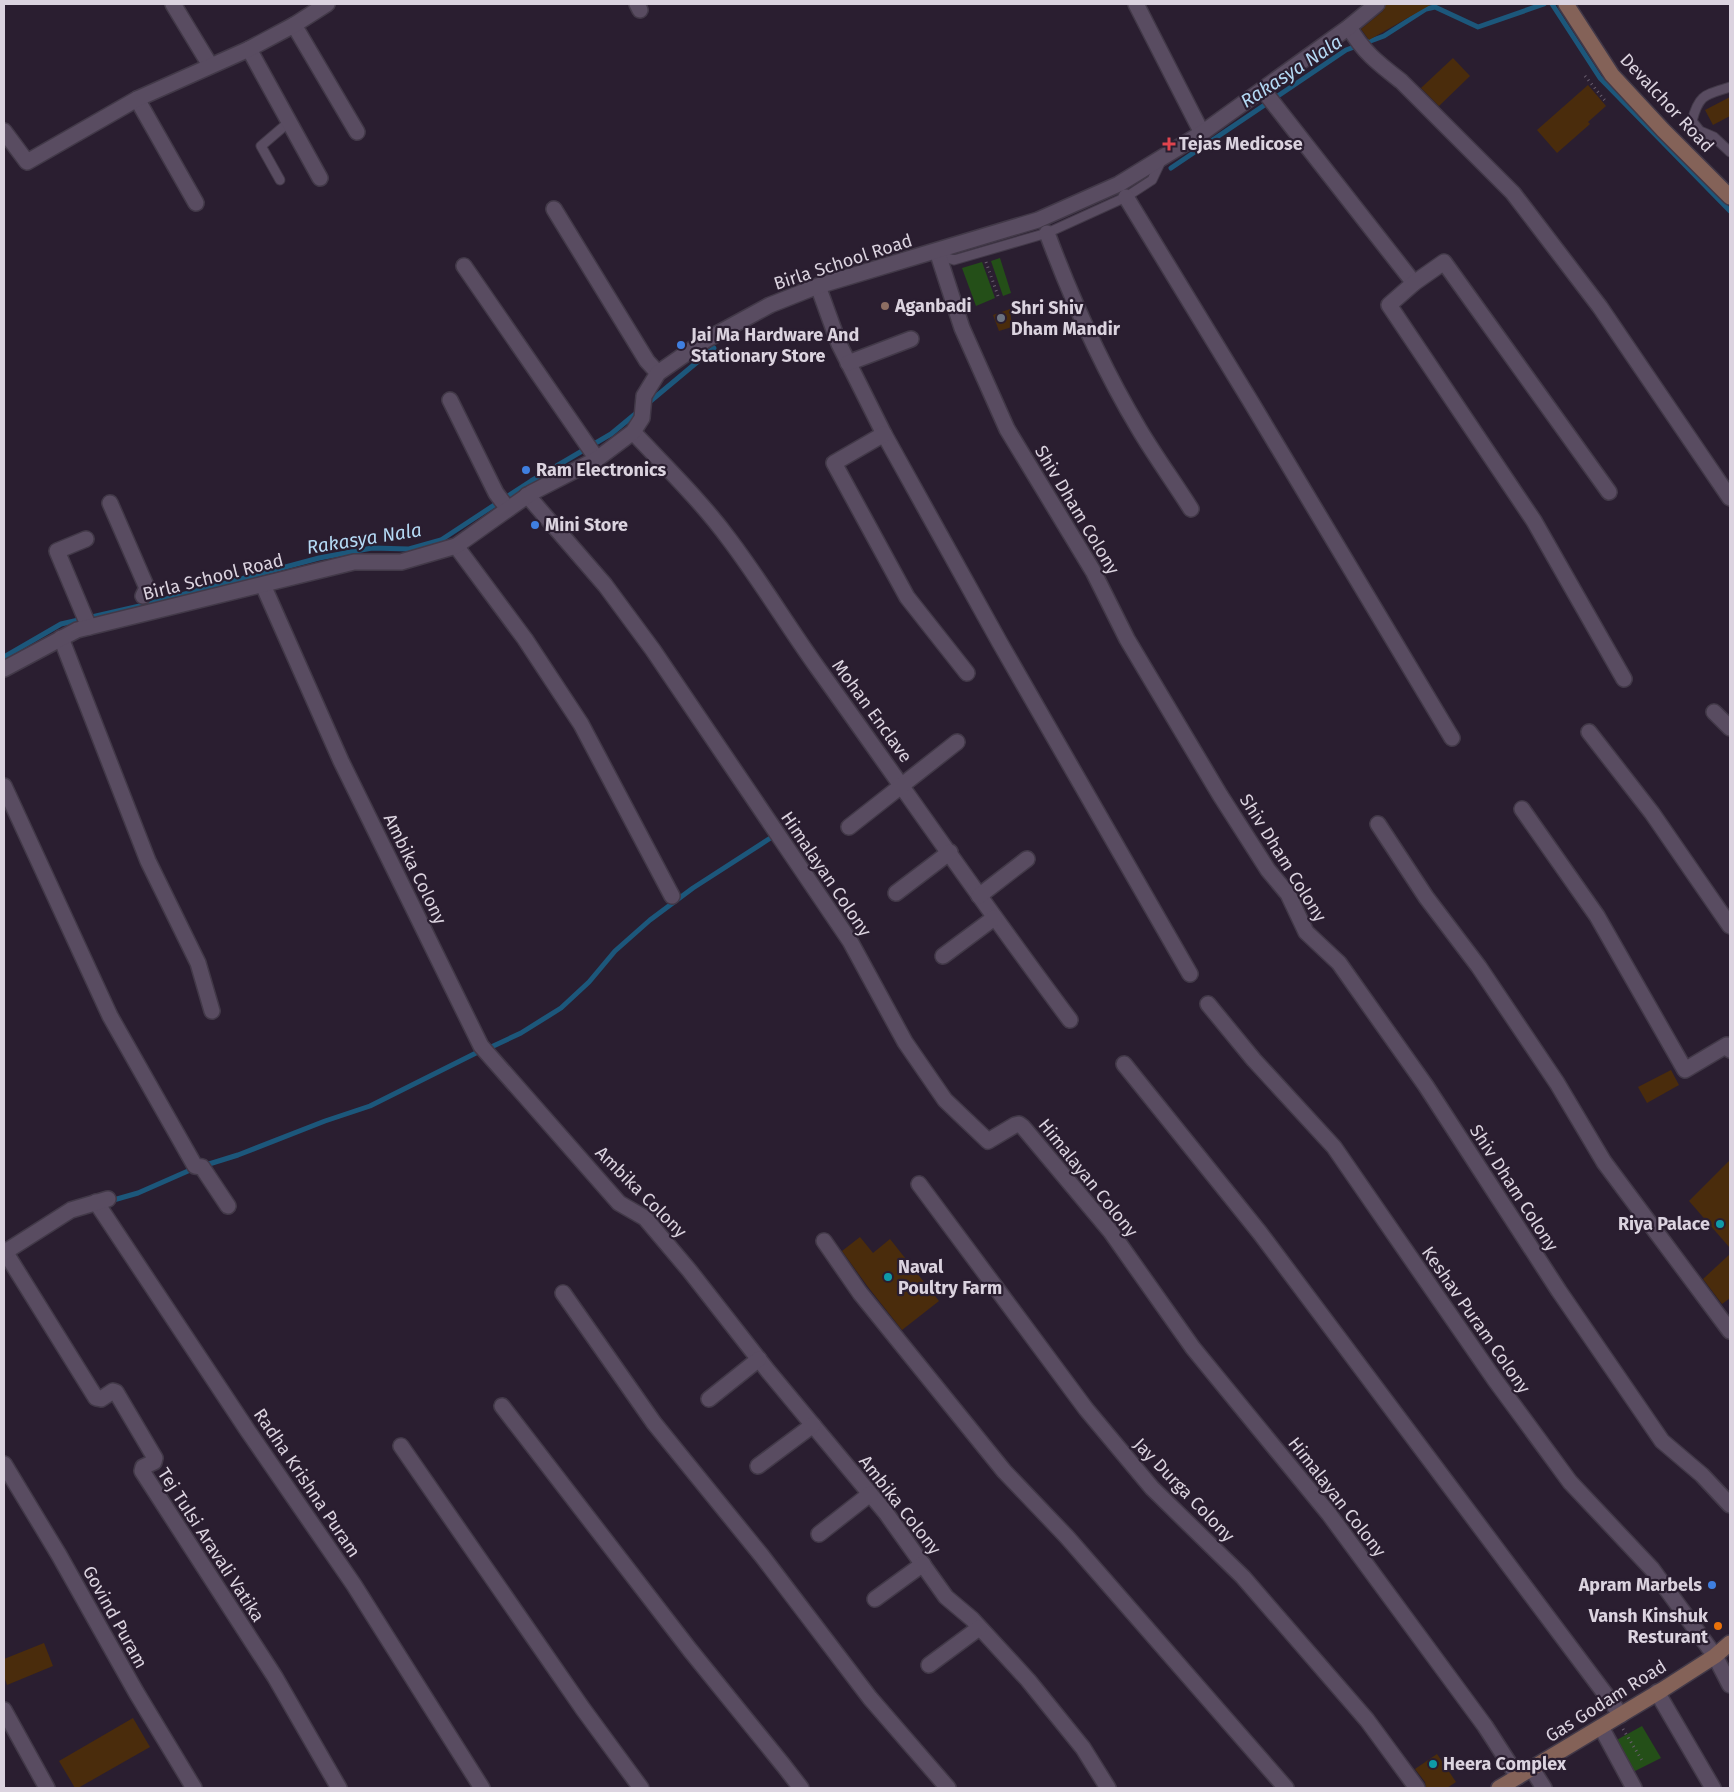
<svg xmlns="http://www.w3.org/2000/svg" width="1734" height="1792" font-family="'Fira Sans',sans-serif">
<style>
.green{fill:#244f18}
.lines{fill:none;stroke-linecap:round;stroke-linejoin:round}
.stream{stroke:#1c577b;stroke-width:5}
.building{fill:#4a2c0c}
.lane-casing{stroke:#423948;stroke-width:11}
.street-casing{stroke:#423948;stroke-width:18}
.secondary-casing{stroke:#423948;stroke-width:18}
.path{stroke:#695e6e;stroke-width:3;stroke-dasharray:1 4;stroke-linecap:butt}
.lane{stroke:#594c61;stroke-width:9}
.street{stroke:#594c61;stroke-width:15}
.secondary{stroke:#846258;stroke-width:15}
.health-dot{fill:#e0444e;stroke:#2a1e30;stroke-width:2}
.education-dot{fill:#8d6e63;stroke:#2a1e30;stroke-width:2}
.worship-dot{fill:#6b7280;stroke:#2a1e30;stroke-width:2}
.shop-dot{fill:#3f7fe0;stroke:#2a1e30;stroke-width:2}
.culture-dot{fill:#0f9aa8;stroke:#2a1e30;stroke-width:2}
.food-dot{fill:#e8710a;stroke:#2a1e30;stroke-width:2}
.labels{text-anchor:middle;stroke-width:4.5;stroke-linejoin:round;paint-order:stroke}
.street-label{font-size:18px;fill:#dbd3df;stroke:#2a1e30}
.poi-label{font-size:18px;font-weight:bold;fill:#dbd3df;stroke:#2a1e30;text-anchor:start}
.water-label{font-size:19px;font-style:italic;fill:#b4d9f4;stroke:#2a1e30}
</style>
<rect width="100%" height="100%" fill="#2a1e30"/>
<g class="green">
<polygon points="1000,258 1011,293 1003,296 991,261"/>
<polygon points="982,262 995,298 976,306 962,268"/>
<polygon points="1642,1726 1661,1758 1629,1774 1613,1742"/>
</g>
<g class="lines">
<g class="stream">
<polyline points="1552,4 1600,78 1730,211"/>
<polyline points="1171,168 1346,50 1384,36 1426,9 1435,7 1478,27 1544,4"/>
<polyline points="647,404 714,348"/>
<polyline points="4,657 61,624 144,605 319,558 372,548 409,549 441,540 531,481 611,434 640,410"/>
<polyline points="489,1048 521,1033 561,1008 589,982 615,951 650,920 693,888 772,837"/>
<polyline points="209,1164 238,1155 325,1121 370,1106 478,1052"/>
<polyline points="110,1201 138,1193 188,1171"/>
</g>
</g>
<g class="building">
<polygon points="1386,4 1432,4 1369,40 1361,29 1383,11"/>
<polygon points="1453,58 1470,76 1439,106 1421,88"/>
<polygon points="1588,85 1606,106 1588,122 1590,124 1557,153 1537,130"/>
<polygon points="1730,97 1730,116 1713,125 1705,110"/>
<polygon points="1010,309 1012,327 999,331 993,315"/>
<polygon points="1671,1070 1679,1085 1647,1103 1638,1087"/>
<polygon points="1730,1160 1730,1248 1689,1201"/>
<polygon points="860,1237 873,1253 890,1239 939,1301 902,1330 868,1287 842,1251"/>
<polygon points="1730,1254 1730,1298 1722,1304 1703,1279"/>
<polygon points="44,1643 53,1666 7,1685 4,1676 4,1659"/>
<polygon points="133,1718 150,1747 78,1788 75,1788 59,1761"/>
<polygon points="1437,1754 1456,1782 1447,1788 1426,1788 1425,1782 1415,1769"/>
</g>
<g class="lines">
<defs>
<g id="lane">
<path d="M 1730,87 C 1705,95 1699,94 1692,121 L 1700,131 L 1714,137 L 1730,152"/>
<polyline points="280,180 261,146 289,122"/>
<polyline points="937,252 944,257 954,260 1047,233 1126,197 1152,180 1162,159"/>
</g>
<g id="street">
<polyline points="173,4 210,65"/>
<polyline points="637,4 640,10"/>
<polyline points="1136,4 1202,133"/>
<polyline points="294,25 357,132"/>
<path d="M 1349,27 C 1363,52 1379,64 1401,81 L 1513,193 L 1600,307 L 1730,498"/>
<polyline points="249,49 320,178"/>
<polyline points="1263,90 1414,283"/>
<polyline points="137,99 196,203"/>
<polyline points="4,131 27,162 137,99 249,49 294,25 327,4"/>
<polyline points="1126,197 1251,402 1452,738"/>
<polyline points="554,209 647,361 658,373"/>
<path d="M 1047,233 C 1072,300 1102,367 1139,429 C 1155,456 1174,482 1191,509"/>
<polyline points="937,251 962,328 1007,429 1093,571 1127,639 1220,795 1268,870 1288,894 1306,932 1339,963 1426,1086 1559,1291 1662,1441 1702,1475 1730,1505"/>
<polyline points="464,266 597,459"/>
<polyline points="818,286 839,344 884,434 1000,643 1190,974"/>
<polyline points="848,363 911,339"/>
<polyline points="450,400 496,493 508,509"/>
<path d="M 633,432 C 665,466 701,501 729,539 C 760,580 787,625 817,667 C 901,784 983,904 1070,1020"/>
<polyline points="884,434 834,463 907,597 967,673"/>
<polyline points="1609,492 1444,262 1414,283 1389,305 1534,521 1624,679"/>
<polyline points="527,495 605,585 653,650 850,941 905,1042 945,1100 988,1141 1015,1125 1019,1124 1023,1127 1111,1232 1193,1348 1329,1514 1485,1726 1518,1777"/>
<polyline points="110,503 147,588 143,596"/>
<polyline points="86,539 57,551 89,627"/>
<polyline points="456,546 525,639 581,724 672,896"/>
<polyline points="263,585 341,761 481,1046 619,1203 645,1218 689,1270 768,1371 886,1513 946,1597 972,1619 1028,1680 1083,1748 1108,1788"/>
<polyline points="61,638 148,861 198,963 212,1011"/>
<polyline points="4,669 77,630 354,562 401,562 456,546 531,493 597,459 633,432 642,418 644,396 658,373 704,341 770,305 818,286 1038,220 1119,184 1202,133 1349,27 1377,4"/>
<polyline points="1714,712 1730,728"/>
<polyline points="1589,732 1652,813 1730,926"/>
<polyline points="4,786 110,1016 195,1166 202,1167 228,1206"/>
<polyline points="1522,809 1597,916 1685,1070 1727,1045 1730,1050"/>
<polyline points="1378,824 1426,897 1479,967 1557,1083 1604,1162 1730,1331"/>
<polyline points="849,827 957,742"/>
<polyline points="896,893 950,852"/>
<polyline points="979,896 1027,859"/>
<polyline points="943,956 994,918"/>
<polyline points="1208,1004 1254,1060 1334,1147 1495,1380 1570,1482 1652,1569 1715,1656 1730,1685"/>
<polyline points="1124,1064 1260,1233 1621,1715"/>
<polyline points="919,1184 1086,1409 1152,1488 1243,1577 1367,1720 1417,1788"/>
<polyline points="96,1202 248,1431 354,1585 482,1788"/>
<polyline points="824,1241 860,1293 1004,1471 1067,1537 1286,1788"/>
<polyline points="4,1250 96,1398 101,1399 113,1391 116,1392 155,1458 154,1462 143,1467 142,1471 275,1677 339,1788"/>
<polyline points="5,1252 71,1210 108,1199"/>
<polyline points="563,1293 654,1423 762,1556 870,1698 948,1788"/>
<polyline points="709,1399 759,1359"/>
<polyline points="502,1406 690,1650 784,1766 801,1788"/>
<polyline points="401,1446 583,1709 641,1788"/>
<polyline points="4,1464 59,1555 136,1692 194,1788"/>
<polyline points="758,1466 813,1425"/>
<polyline points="819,1534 870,1494"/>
<polyline points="875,1599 923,1564"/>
<polyline points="929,1665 979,1628"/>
<polyline points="1657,1692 1713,1788"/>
<polyline points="4,1710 47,1788"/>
<polyline points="1601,1727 1634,1788"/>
<polyline points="1532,1769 1544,1788"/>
</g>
<g id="secondary">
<polyline points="1566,4 1612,75 1663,130 1730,197"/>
<polyline points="1499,1788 1662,1690 1715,1656 1730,1643"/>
</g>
</defs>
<use href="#lane" class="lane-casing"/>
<use href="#street" class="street-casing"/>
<use href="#secondary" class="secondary-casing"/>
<g class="path">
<polyline points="1585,76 1607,103"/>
<polyline points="986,262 998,296"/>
<polyline points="1623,1729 1643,1762"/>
</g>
<use href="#lane" class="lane"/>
<use href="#street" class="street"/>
<use href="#secondary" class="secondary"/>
</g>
<path class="health-dot" d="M1166.5 136.5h5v5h5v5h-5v5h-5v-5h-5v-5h5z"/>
<circle class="education-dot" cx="885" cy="306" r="5"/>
<circle class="worship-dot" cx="1001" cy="318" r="5"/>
<g class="shop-dot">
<circle cx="681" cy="345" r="5"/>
<circle cx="526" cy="470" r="5"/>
<circle cx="535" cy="525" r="5"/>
<circle cx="1712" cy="1585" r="5"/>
</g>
<g class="culture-dot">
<circle cx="1720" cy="1224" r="5"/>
<circle cx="888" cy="1277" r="5"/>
<circle cx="1433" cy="1764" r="5"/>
</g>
<circle class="food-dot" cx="1718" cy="1626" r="5"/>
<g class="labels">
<g class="street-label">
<text transform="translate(1667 103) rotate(47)" y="6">Devalchor Road</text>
<text transform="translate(843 262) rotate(-18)" y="6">Birla School Road</text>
<text transform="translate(1077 510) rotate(59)" y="6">Shiv Dham Colony</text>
<text transform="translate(213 577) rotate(-14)" y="6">Birla School Road</text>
<text transform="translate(872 711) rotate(54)" y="6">Mohan Enclave</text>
<text transform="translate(1283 858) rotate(58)" y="6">Shiv Dham Colony</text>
<text transform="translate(415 869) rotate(64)" y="6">Ambika Colony</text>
<text transform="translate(826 874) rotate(56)" y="6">Himalayan Colony</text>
<text transform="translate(1088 1178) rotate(51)" y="6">Himalayan Colony</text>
<text transform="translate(1514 1188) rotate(57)" y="6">Shiv Dham Colony</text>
<text transform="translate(641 1192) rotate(45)" y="6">Ambika Colony</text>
<text transform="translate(1476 1320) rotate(55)" y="6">Keshav Puram Colony</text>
<text transform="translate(307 1483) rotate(56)" y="6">Radha Krishna Puram</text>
<text transform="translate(1184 1490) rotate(46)" y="6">Jay Durga Colony</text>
<text transform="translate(1337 1497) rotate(52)" y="6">Himalayan Colony</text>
<text transform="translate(900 1505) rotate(52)" y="6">Ambika Colony</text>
<text transform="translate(211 1545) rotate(57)" y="6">Tej Tulsi Aravali Vatika</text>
<text transform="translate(115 1617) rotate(61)" y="6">Govind Puram</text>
<text transform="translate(1606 1701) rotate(-32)" y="6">Gas Godam Road</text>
</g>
<g class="poi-label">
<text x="1179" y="150">Tejas Medicose</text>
<text x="895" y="312">Aganbadi</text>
<text x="1011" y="314">Shri Shiv<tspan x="1011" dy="21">Dham Mandir</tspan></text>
<text x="691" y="341">Jai Ma Hardware And<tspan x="691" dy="21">Stationary Store</tspan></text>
<text x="536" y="476">Ram Electronics</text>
<text x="545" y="531">Mini Store</text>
<text x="1710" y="1230" text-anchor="end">Riya Palace</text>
<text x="898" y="1273">Naval<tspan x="898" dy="21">Poultry Farm</tspan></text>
<text x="1702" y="1591" text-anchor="end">Apram Marbels</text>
<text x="1708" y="1622" text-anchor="end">Vansh Kinshuk<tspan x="1708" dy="21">Resturant</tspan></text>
<text x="1443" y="1770">Heera Complex</text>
</g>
<g class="water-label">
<text transform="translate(1291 71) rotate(-33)" y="7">Rakasya Nala</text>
<text transform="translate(364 538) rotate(-9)" y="7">Rakasya Nala</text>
</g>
</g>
<rect width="1734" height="1792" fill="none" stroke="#dbd3df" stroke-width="10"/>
</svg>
